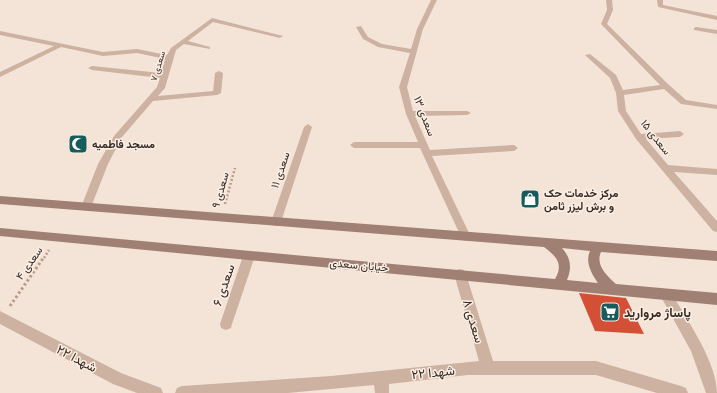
<svg xmlns="http://www.w3.org/2000/svg" width="717" height="393" font-family="Roboto,Vazirmatn,sans-serif">
<style>
.building{fill:#d35037}
.lines{fill:none;stroke-linecap:round;stroke-linejoin:round}
.path-far1{stroke:#b99c8c;stroke-width:2.5;stroke-dasharray:2 2;stroke-linecap:butt}
.path{stroke:#b99c8c;stroke-width:3;stroke-dasharray:2.5 2.5;stroke-linecap:butt}
.minor{fill:#cdb2a2;fill-rule:evenodd}
.secondary{fill:#a18074;fill-rule:evenodd}
.labels{text-anchor:middle;stroke-width:3;stroke-linejoin:round;paint-order:stroke}
.far-street-label{font-size:9px;fill:#372a25;stroke:#fbefe4}
.street-label{font-size:11px;fill:#372a25;stroke:#fbefe4}
.poi-label{font-size:11px;font-weight:bold;fill:#372a25;stroke:#fbefe4;text-anchor:start}
.near-street-label{font-size:13px;fill:#372a25;stroke:#fbefe4}
.near-poi-label{font-size:13px;font-weight:bold;fill:#372a25;stroke:#fbefe4;text-anchor:start}
</style>
<rect width="100%" height="100%" fill="#f4e4d7"/>
<polygon class="building" points="579,293 626,298 644,334 595,331"/>
<g class="lines">
<g class="path-far1">
<polyline points="225,204 235,168"/>
<polyline points="44,258 49,250"/>
</g>
<polyline class="path" points="10,306 44,257"/>
<g class="minor">
<polygon points="431,0 437,0 423,29 407,87 413,111 467,111 471,113 467,115 415,116 430,150 514,145 518,148 514,151 432,156 471,237 470,240 466,241 462,240 461,237 420,148 354,148 350,145 354,142 418,142 406,114 399,87 410,53 378,47 363,39 356,27 361,26 368,37 382,44 411,49 417,29"/>
<polygon points="606,0 612,0 613,10 607,24 669,85 686,100 717,105 717,109 681,104 664,89 624,95 626,111 641,134 680,131 684,134 680,137 646,139 668,165 717,169 717,175 674,172 717,221 717,232 713,231 636,139 618,111 616,93 610,78 585,55 590,54 616,75 623,90 660,85 601,24 607,10"/>
<polygon points="657,0 663,0 663,5 717,16 717,20 658,7"/>
<polygon points="212,18 283,36 280,38 213,22 188,41 210,47 210,49 184,44 176,50 165,88 158,96 213,91 215,73 219,71 223,73 221,93 217,95 153,101 122,137 108,164 91,207 90,210 82,210 81,207 98,164 114,136 157,87 160,78 92,70 88,68 92,66 161,73 165,59 137,53 103,56 61,47 0,77 0,72 54,46 0,35 0,31 103,52 137,49 167,55 171,48"/>
<polygon points="696,27 717,30 717,34 694,30 694,28"/>
<polygon points="308,124 312,127 281,222 280,225 276,226 272,225 271,222 304,127"/>
<polygon points="249,251 253,253 255,256 232,324 231,328 226,330 221,328 220,324 243,256 245,253"/>
<polygon points="460,269 464,270 466,274 493,361 596,361 681,386 686,388 688,393 657,393 596,375 468,375 389,384 389,393 375,393 374,385 288,393 175,393 177,388 182,386 331,376 479,361 454,274 456,270"/>
<path d="M 666,289 L 670,291 C 686,318 717,362 717,393 L 706,393 L 691,351 L 660,295 L 662,291 Z"/>
<polygon points="0,311 121,373 161,388 163,393 137,393 113,384 0,324"/>
</g>
<path class="secondary" d="M 0,196 L 717,251 L 717,261 L 601,252 C 595,265 607,276 616,284 L 717,293 L 717,305 L 0,236 L 0,228 L 555,279 C 564,264 556,256 544,247 L 0,204 ZM 562,248 L 590,251 C 585,262 591,273 598,283 L 567,280 C 572,268 571,258 562,248 Z"/>
</g>
<defs>
<symbol id="mosque-square" viewBox="-11 -11 22 22"><rect x="-9" y="-9" width="18" height="18" rx="4" fill="#175c5c" stroke="#fbefe4"/><path d="M3.5-4.9A6 6 0 1 0 3.5 4.9A5 5 0 1 1 3.5-4.9Z" fill="#fff"/></symbol>
<symbol id="shop-square" viewBox="-11 -11 22 22"><rect x="-9" y="-9" width="18" height="18" rx="4" fill="#175c5c" stroke="#fbefe4"/><path d="M-5-2.5h2.3a2.7 3.5 0 0 1 5.4 0H5L5.5 6h-11ZM-1.5-2.5h3a1.5 2.3 0 0 0-3 0Z" fill="#fff"/></symbol>
<symbol id="supermarket-square" viewBox="-11 -11 22 22"><rect x="-9" y="-9" width="18" height="18" rx="4" fill="#175c5c" stroke="#fbefe4"/><path d="M-6-5.5h2.5l.6 2H6L4.5 2H-2.5L-4.4-4H-6ZM-1.5 3.2a1.3 1.3 0 1 0 .1 0ZM3 3.2a1.3 1.3 0 1 0 .1 0Z" fill="#fff"/></symbol>
</defs>
<g fill-rule="evenodd">
<use href="#mosque-square" x="67" y="133" width="22" height="22"/>
<use href="#shop-square" x="519" y="188" width="22" height="22"/>
<use href="#supermarket-square" x="599" y="301" width="22" height="22"/>
</g>
<g class="labels">
<g class="far-street-label">
<text transform="translate(158 66) rotate(-73)" y="3">سعدی ۷</text>
</g>
<g class="street-label">
<text transform="translate(425 116) rotate(69)" y="4">سعدی ۱۳</text>
<text transform="translate(656 137) rotate(52)" y="4">سعدی ۱۵</text>
<text transform="translate(280 170) rotate(-71)" y="4">سعدی ۱۱</text>
<text transform="translate(220 190) rotate(-74)" y="4">سعدی ۹</text>
<text transform="translate(29 263) rotate(-55)" y="4">سعدی ۴</text>
<text transform="translate(359 265) rotate(5)" y="4">خیابان سعدی</text>
</g>
<g class="poi-label">
<text x="92" y="148">مسجد فاطمیه</text>
<text x="544" y="197">مرکز خدمات حک<tspan x="544" dy="13">و برش لیزر ثامن</tspan></text>
</g>
<g class="near-street-label">
<text transform="translate(223 285) rotate(-71)" y="5">سعدی ۶</text>
<text transform="translate(474 321) rotate(73)" y="5">سعدی ۸</text>
<text transform="translate(77 358) rotate(28)" y="5">شهدا ۲۲</text>
<text transform="translate(433 372) rotate(-6)" y="5">شهدا ۲۲</text>
</g>
<g class="near-poi-label">
<text x="624" y="317">پاساژ مروارید</text>
</g>
</g>
</svg>
